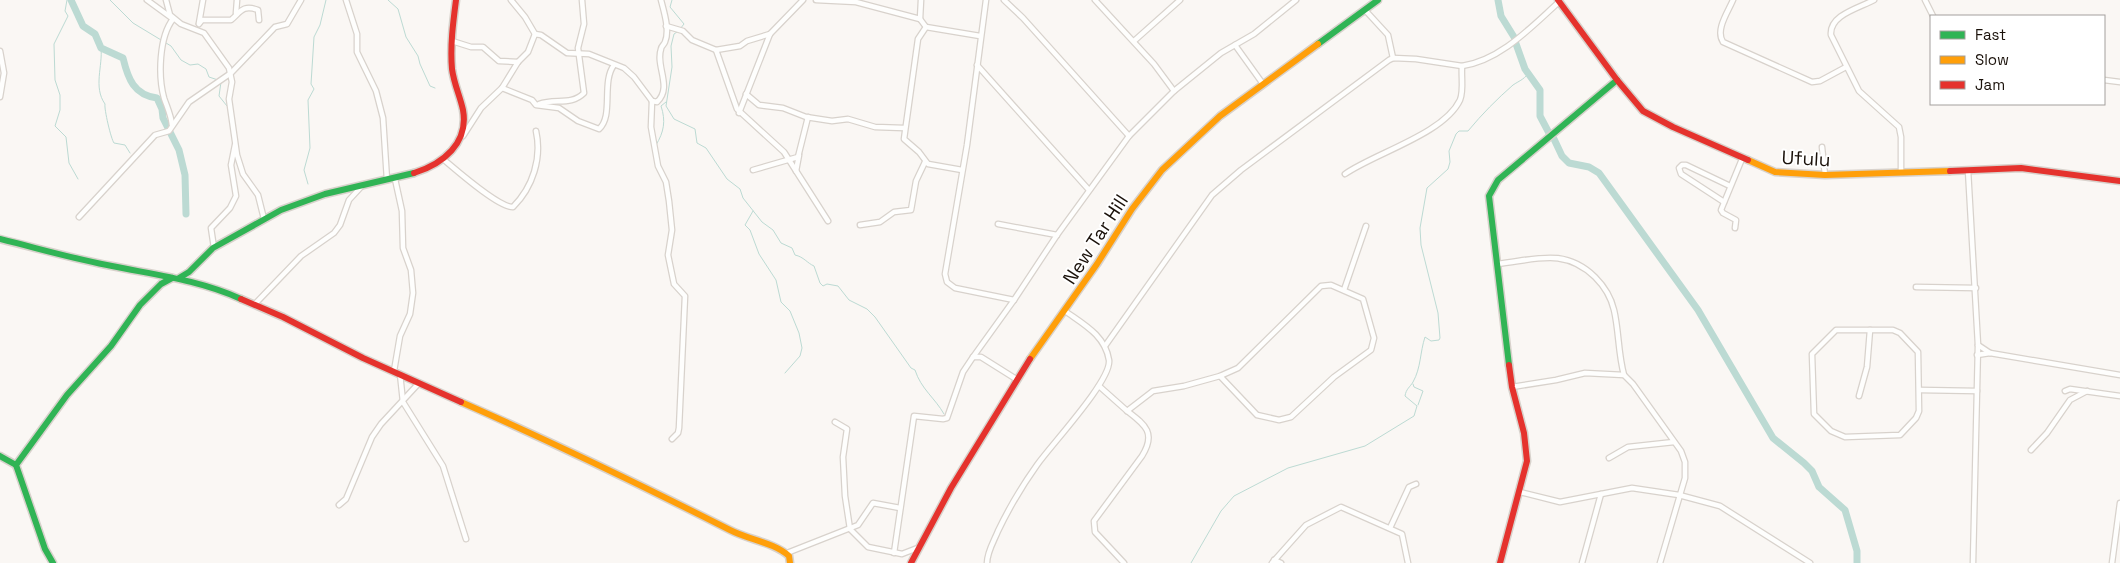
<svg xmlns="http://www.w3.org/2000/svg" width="2120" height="563" font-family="'Space Grotesk',sans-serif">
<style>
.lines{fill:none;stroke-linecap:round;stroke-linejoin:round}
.stream{stroke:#bcdad3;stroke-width:1}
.river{stroke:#bcdad3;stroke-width:7}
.street-casing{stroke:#d8d2cc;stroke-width:7}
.fast-casing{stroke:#d8d2cc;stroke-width:9}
.slow-casing{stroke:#d8d2cc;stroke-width:9}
.jam-casing{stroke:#d8d2cc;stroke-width:9}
.street{stroke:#fefefd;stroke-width:4.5}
.fast{stroke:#30b455;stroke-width:6}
.slow{stroke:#ff9f0a;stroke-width:6}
.jam{stroke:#e5322d;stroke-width:6}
.labels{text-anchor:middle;stroke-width:4;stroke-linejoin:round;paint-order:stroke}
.street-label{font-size:19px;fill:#1a110a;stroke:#fff}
</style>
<rect width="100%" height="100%" fill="#faf7f4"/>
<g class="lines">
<g class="stream">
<polyline points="67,0 65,11 68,16 54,44 55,80 60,95 60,110 55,126 66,137 69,163 78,179"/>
<polyline points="110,0 133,23 171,46 181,60 190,65 198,64 206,69 209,77 218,80"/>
<polyline points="388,0 398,9 406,37 418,56 420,64 430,86 435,88"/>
<polyline points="672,0 670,7 684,24 680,29"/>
<path d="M 677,32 L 674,34 L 671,46 L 672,67 L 666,106 L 674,119 L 695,129 L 697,143 L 706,148 L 727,179 L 740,189 L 743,198 L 762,222 L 773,230 L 781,243 L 792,248 L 795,255 C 804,257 807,263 814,266 L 820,283 L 823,286 L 827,284 L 838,286 L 849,300 L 867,309 L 875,317 L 911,368 L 915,370 C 921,389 935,398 944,414"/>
<path d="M 101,48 C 103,66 93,87 105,104 C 104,109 111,139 114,143 L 125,145 L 130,153"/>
<polyline points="221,82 219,96 227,106"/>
<path d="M 656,145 C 664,132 666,121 661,106 L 666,102"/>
<polyline points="308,184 304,170 310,148 308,100 314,89 311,84 314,37 320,25 326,0"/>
<polyline points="753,211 745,225 750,230 759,254 776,280 781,302 790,311 799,333 802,348 800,356 785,373"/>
<polyline points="1413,384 1414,387 1423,391 1418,405"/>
<path d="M 1191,563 L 1221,511 L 1234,496 L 1288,468 L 1365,446 L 1414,416 L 1417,406 L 1405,396 C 1406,389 1410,387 1413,382 C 1421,368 1420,352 1425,337 L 1431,341 L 1439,340 L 1440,338 L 1438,313 L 1421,245 L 1420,228 L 1427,188 L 1448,169 L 1450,162 L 1449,151 L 1456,134 L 1459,131 L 1468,131 C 1482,114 1497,99 1513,85 C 1519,81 1523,80 1528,74"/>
</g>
<g class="river">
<path d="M 71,0 L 83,26 L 95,34 L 101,48 L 123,58 C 128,79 134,95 157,98 L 162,109 L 163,118 L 179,150 L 185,175 L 186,214"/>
<polyline points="1498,0 1501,16 1514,37"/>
<polyline points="1515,41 1525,69 1540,90 1540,116 1549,133"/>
<polyline points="1554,139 1562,156 1569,163 1589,167 1599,173 1698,310 1773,438 1804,463 1812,471 1819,487 1845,510 1857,551 1857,563"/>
</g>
<defs>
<g id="street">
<path d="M 147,0 L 173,19 C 159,37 158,76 164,98 C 167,107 171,115 172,125"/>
<polyline points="166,0 170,15 181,24 204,33 229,68 232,82 229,99 237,155 243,174 258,195 264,219"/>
<polyline points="346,0 357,34 357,52 376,91 383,118 387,180"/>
<polyline points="511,0 525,17 535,34"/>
<polyline points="816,0 856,2 920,19"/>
<polyline points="921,0 920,19 926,27 980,36"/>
<polyline points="986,0 967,145 945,274 947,282 955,288 1014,300"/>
<polyline points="1004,0 1023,18 1129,136"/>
<polyline points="1095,0 1154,64 1174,91"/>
<path d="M 1733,0 C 1728,12 1715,30 1723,42 L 1812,82 L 1820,81 L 1846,67"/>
<path d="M 1874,0 C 1859,8 1829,15 1831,35 L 1859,91 L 1899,127 L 1901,137 L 1901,173"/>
<polyline points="1925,0 1933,16"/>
<polyline points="1365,10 1388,35 1393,58"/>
<polyline points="236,13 237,0"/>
<polyline points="199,23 203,0"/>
<path d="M 199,24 L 202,20 L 231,20 C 240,13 242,4 258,10 L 259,20"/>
<polyline points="666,26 683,31 692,40 716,50 740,46 747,41 770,34"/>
<polyline points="926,27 918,39 904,139 919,152 928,164 962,170"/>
<polyline points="452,41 471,47 483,47 499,61 518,62"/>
<polyline points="1134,41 1180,0"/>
<polyline points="1235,45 1263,84"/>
<polyline points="716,50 737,109 784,152 828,221"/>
<polyline points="0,51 4,73 0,97"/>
<polyline points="977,65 1089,190"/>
<polyline points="2104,80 2120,82"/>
<path d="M 502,88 L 532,100 L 536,105 L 559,108 L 578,121 L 599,129 C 614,116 601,82 614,65"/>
<polyline points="746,94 759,105 783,108 806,117 832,121 848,119 875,127 904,128"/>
<path d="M 652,101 L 657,102 C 673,87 655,66 661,49 C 661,46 664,45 665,42 C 670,30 664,12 661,0"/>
<path d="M 539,104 C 555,98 571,106 584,93 L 578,48 L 584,24 L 582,0"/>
<polyline points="739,113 770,34 803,0"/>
<polyline points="463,136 481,108 502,88 518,62 528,52 535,34 541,35 567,53 589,54 624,68 634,77 652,101 651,127 658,166 666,182 669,201 672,230 668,255 674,284 685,296 679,428 678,433 672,439"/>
<polyline points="1822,147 1825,175"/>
<path d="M 443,159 C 455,169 499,208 513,207 C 533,187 542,158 536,131"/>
<polyline points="753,170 798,157 808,117"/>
<polyline points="1968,170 1978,345 1973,563"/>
<polyline points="796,171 799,155"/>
<path d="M 1345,174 C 1375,153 1444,134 1460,100 C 1464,90 1461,77 1462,66"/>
<polyline points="1724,202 1681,174 1679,168 1682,165 1686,165 1730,186"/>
<polyline points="79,217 155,135 169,131 189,102 231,73 275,27 287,24 301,0"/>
<polyline points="998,224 1057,235"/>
<polyline points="860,225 880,222 894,212 911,210 916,181 925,162"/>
<polyline points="1735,228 1736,220 1723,213 1721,210 1742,159"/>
<polyline points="214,248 211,228 230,208 236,196 231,165 235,145"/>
<path d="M 1497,264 C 1535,260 1564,247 1595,277 C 1604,286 1611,297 1614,310 C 1619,331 1618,353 1624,375"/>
<polyline points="1916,287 1976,288"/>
<polyline points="1344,290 1366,226"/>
<polyline points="255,304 301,256 334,233 340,225 349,200 361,187"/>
<polygon points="1836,330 1893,330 1900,333 1918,352 1919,411 1916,418 1900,435 1845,437 1831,431 1814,414 1812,354"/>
<polyline points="1978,345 1990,353"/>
<path d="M 1105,346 L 1212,195 L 1241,170 L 1389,60 L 1393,58 L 1416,59 L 1462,66 C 1501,60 1531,27 1559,2"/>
<polyline points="1977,355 1990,353 2120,375"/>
<polyline points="973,357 981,357 1016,379"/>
<polyline points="394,371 400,336 410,314 413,293 411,270 403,248 402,211 395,179"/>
<polyline points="400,374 403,402 443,466 466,539"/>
<path d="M 1099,386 C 1108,394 1117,402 1126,410 C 1144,424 1157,432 1142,456 L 1094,521 L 1095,532 L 1124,563"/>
<polyline points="1512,387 1556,380 1585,373 1624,375 1633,384 1681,451 1685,462 1685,478 1660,563"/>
<polyline points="1920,390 1977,391"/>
<polyline points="2065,391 2070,389 2120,396"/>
<polyline points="1859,396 1867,367 1870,330"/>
<polyline points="1127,411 1153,391 1184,386 1220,376 1238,368 1321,286 1331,285 1363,299 1374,338 1371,350 1334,377 1291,417 1279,420 1257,415 1220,376"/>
<polyline points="835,422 847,429 843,457 845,496 850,529 868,547 902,554 920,547"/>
<polyline points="2031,450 2047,433 2070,400 2087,391"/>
<polyline points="1609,458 1628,447 1674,442"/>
<polyline points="1520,492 1560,502 1632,488 1679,495 1720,506 1810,563"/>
<polyline points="339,505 346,499 372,437 381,424 419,383"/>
<polyline points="1390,528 1409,487 1416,484"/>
<polyline points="787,553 858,525 873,503 900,508"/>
<polyline points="894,553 914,416 943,419 947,418 963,372 973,357 1014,300 1057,235 1129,136 1174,91 1221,53 1254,34 1296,0"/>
<polyline points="1274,560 1281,563"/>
<path d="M 987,563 C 987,552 994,541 998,531 C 1009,508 1022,486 1037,465 C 1051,445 1112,380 1109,360 C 1105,335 1083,324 1065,311"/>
<polyline points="1272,563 1306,525 1341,507 1402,534 1408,563"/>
<polyline points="1582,563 1601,494"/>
<polyline points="2112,563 2120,503"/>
</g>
<g id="fast">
<polyline points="1318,44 1378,0"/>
<path d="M 0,239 C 37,248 74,259 112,266 C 156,275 199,280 241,299"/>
<polyline points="179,278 189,272 213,248 281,210 325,194 414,173"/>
<polyline points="1509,365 1489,196 1498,180 1617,80"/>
<polyline points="0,456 16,465"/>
<polyline points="53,563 45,549 16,465 67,395 111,346 140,305 161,284 172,278"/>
</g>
<g id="slow">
<polyline points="1748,160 1775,172 1825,175 1950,171"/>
<polyline points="1030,359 1097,264 1132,209 1162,170 1220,116 1318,44"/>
<path d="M 461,402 C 552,442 641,485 730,530 C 749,540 773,542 789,556 L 790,563"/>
</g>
<g id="jam">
<polyline points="1558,0 1617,80 1643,111 1673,127 1748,160"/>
<polyline points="1950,171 2021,168 2120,181"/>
<path d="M 414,173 C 443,164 469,143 463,110 C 460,96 454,84 452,69 C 450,46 453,23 456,0"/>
<polyline points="241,299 283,317 363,358 461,402"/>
<polyline points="911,563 951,488 1030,359"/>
<polyline points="1500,563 1527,461 1524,433 1512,387 1509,365"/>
</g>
</defs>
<use href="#street" class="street-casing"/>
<use href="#fast" class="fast-casing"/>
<use href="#slow" class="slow-casing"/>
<use href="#jam" class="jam-casing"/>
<use href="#street" class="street"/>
<use href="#fast" class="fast"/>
<use href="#slow" class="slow"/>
<use href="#jam" class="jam"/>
</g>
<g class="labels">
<g class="street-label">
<text transform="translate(1806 158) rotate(3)" y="7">Ufulu</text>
<text transform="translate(1095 239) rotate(-57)" y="7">New Tar Hill</text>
</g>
</g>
<rect x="1930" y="15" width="175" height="90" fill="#ffffff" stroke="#a3a09d"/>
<rect x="1940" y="31" width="25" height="8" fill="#30b455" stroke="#a3a09d"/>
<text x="1975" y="40" font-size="15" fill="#1a110a">Fast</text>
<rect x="1940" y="56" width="25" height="8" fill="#ff9f0a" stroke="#a3a09d"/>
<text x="1975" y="65" font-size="15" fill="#1a110a">Slow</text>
<rect x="1940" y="81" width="25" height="8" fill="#e5322d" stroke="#a3a09d"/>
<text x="1975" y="90" font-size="15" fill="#1a110a">Jam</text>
</svg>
